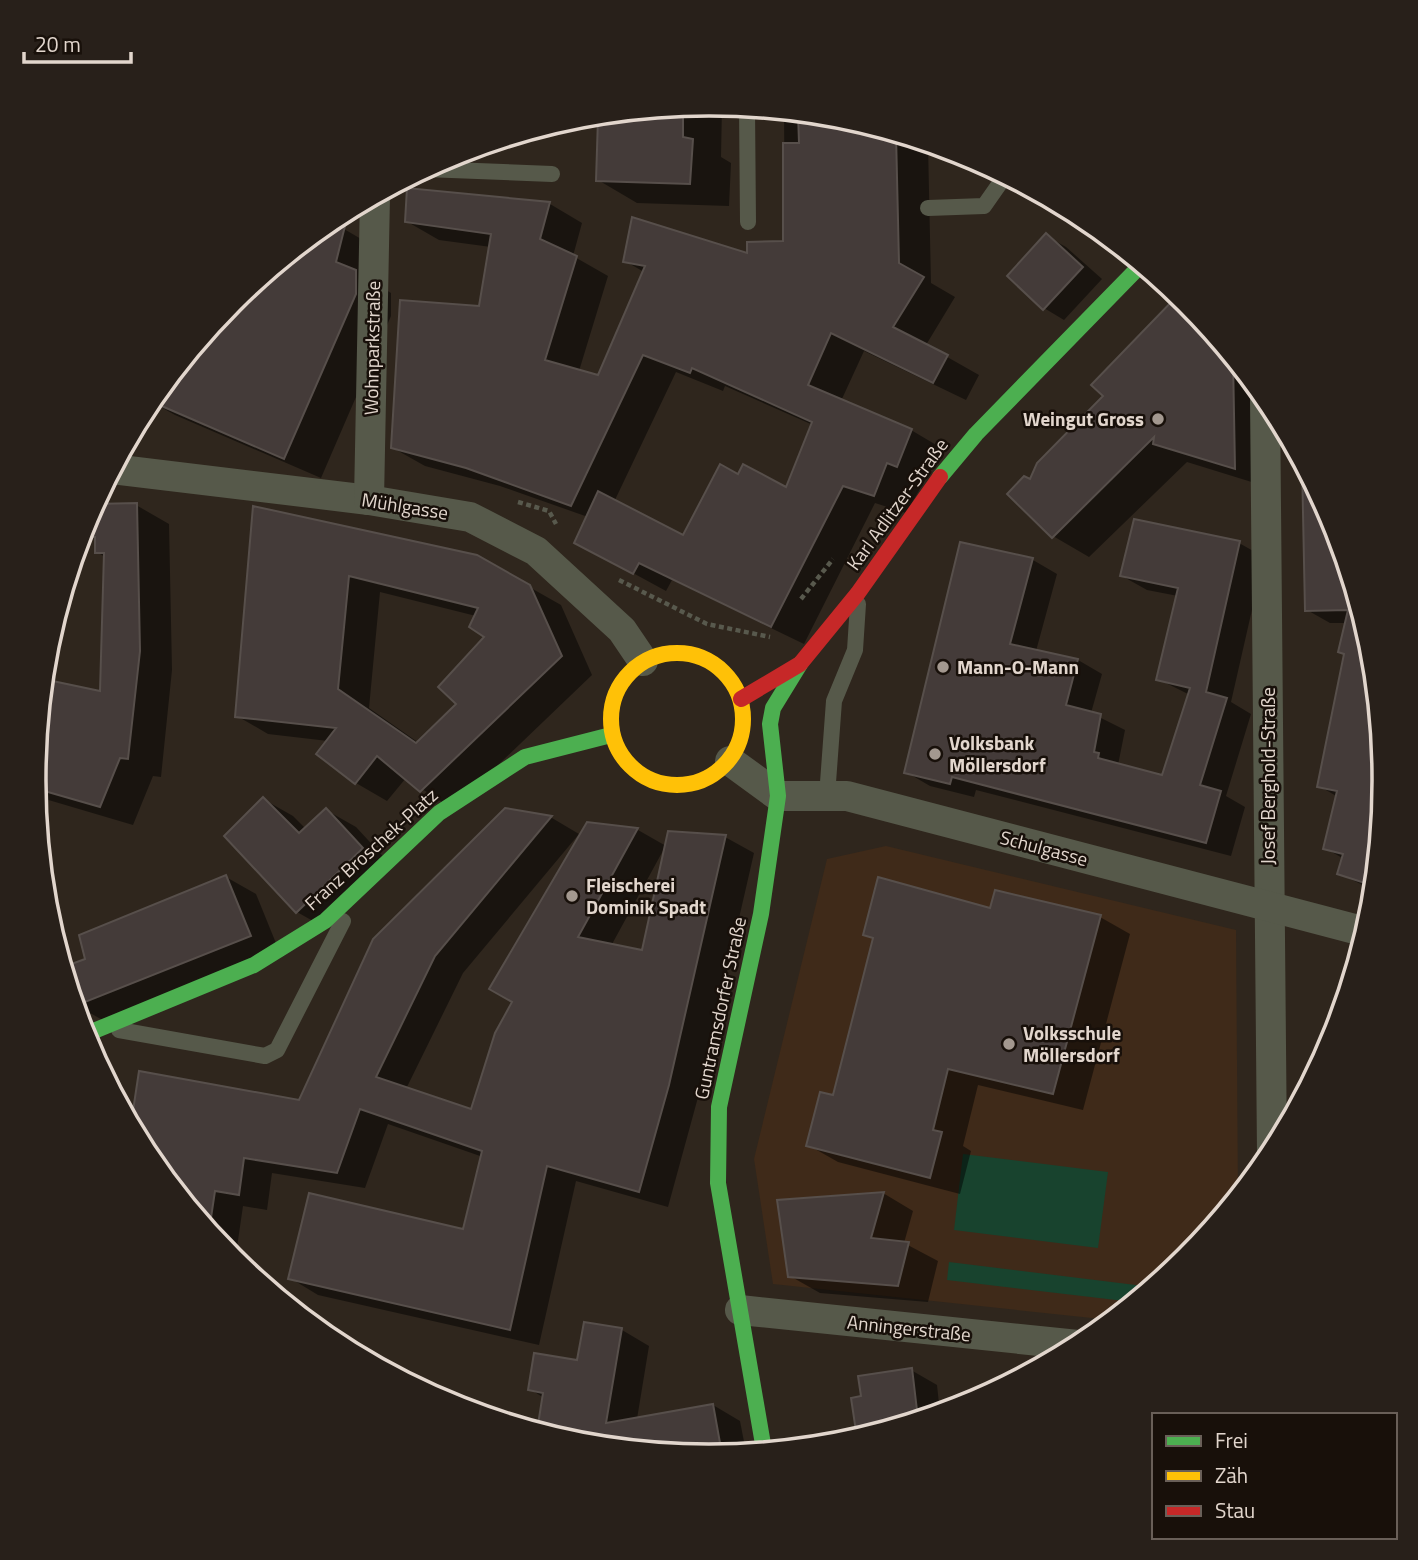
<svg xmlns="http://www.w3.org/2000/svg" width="1418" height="1560" font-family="'Titillium Web',sans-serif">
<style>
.built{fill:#3f2a19}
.green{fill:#18432e}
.shadow{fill:#0007;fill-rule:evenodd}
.building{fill:#443b39;stroke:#574f4b;stroke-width:2;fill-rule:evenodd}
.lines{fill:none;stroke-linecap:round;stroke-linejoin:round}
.path{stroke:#58594d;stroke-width:4.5;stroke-dasharray:5 3.5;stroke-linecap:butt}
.lane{stroke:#56594a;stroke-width:16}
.street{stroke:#56594a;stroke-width:30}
.fast{stroke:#4caf50;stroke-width:16}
.slow{stroke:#ffc107;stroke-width:16}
.jam{stroke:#c62828;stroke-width:16}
.poi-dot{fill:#a3988f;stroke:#18100a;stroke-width:2.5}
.labels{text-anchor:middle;stroke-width:5;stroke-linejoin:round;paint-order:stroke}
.street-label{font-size:19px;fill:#e2d6cd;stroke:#18100a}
.poi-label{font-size:19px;font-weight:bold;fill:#e2d6cd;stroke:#18100a;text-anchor:start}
.rim{fill:none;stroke:#e2d6cd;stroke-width:3.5}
</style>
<rect width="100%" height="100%" fill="#2f261d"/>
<polygon class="built" points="886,846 1236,930 1238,1196 1187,1258 1111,1320 773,1284 754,1159 827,859"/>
<g class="green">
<polygon points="963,1154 1108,1172 1098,1248 954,1230"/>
<polygon points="949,1262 1152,1287 1133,1302 947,1280"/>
</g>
<g class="shadow">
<polygon points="709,104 722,106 721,157 731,163 729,206 637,203 598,180 607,114"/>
<path d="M 784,112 L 841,117 L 928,144 L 931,283 L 955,297 L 926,345 L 979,375 L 966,400 L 864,351 L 841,401 L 911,430 L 943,449 L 906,513 L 875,503 L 804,644 L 672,580 L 666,591 L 576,542 L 588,517 L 500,486 L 425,466 L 393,448 L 480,308 L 491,247 L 439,240 L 406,221 L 408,190 L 550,204 L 582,223 L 573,256 L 608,276 L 579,371 L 599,377 L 644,272 L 625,261 L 749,255 L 785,243 ZM 676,372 L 723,391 L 725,386 L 813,425 L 787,489 L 739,476 L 684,537 L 614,502 Z"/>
<polygon points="326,224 344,229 380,250 372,281 391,293 391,316 321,478 175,415 150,401 231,302"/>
<polygon points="1046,236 1066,247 1102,279 1064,320 1044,308"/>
<polygon points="1177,294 1271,405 1271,488 1187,462 1089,557 1053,536 1031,481 1106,396 1094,385"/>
<polygon points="1304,468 1333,522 1372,649 1385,780 1374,890 1339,874 1344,859 1325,848 1338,797 1319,786 1346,655 1346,623 1330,623 1307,610"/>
<path d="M 136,505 L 169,524 L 172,670 L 161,777 L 153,776 L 133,825 L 35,796 L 33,780 L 46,648 L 85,521 L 87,518 L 96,523 ZM 96,524 L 97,552 L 105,557 L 101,693 L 46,682 L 66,603 Z"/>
<path d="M 254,508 L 476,557 L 561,605 L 592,675 L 452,809 L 406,778 L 387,801 L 356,783 L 318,753 L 328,741 L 268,734 L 237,716 ZM 380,592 L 476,616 L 487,636 L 459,704 L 419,743 L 369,708 Z"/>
<polygon points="1239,543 1264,557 1231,702 1251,714 1226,796 1245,807 1231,856 976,790 974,797 930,786 906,772 961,544 1033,560 1057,574 1036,651 1078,660 1102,674 1091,713 1125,730 1118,765 1163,777 1190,695 1158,679 1178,596 1147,590 1122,576"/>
<polygon points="263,799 293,816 306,829 326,810 356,827 392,866 327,929 297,912"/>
<path d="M 506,810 L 552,818 L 579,834 L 463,973 L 406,1089 L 473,1111 L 588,824 L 638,830 L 666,846 L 725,837 L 754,853 L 697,1101 L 668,1207 L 576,1181 L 539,1345 L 318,1295 L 290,1278 L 465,1231 L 483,1157 L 388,1124 L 365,1188 L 272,1173 L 267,1210 L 243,1206 L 235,1261 L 147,1155 L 132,1128 L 140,1073 L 300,1102 ZM 665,847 L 643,952 L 611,946 Z"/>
<polygon points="226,877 256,894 280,953 106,1022 76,1005 87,960"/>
<polygon points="991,910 1100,917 1130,934 1083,1110 978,1085 963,1146 971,1151 960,1194 838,1162 808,1145 834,1097 874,940 865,934"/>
<polygon points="883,1193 913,1211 904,1243 938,1261 928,1302 820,1293 790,1276"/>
<polygon points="622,1330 649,1346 636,1425 656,1436 655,1450 577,1443 544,1398 530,1389 579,1362"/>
<polygon points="911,1370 937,1385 940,1413 858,1437 863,1398"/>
<polygon points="713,1405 740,1421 746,1452 709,1456 670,1452"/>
</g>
<g class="building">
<polygon points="683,107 683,137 693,139 690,184 596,181 598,118"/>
<polygon points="798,113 841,117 896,134 899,263 924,277 893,327 948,355 933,383 831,333 808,385 912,429 897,467 887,463 874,496 843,486 771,627 639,563 633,574 574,543 598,491 683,535 720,464 738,474 743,464 786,487 812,422 692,368 690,373 643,355 571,506 466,468 391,448 400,300 479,306 491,234 405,222 407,188 550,202 540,239 577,256 545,360 598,375 645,266 623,262 632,217 747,253 747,242 783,241 783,143 799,143"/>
<polygon points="349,210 336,262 356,270 356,294 284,459 150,401 231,302 334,218"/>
<polygon points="1046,233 1083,267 1043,310 1007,276"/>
<polygon points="1178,295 1233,359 1235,469 1153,444 1154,437 1052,538 1007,494 1024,476 1030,479 1037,463 1103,396 1091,385"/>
<polygon points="1302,463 1333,522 1372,649 1385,780 1374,886 1337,874 1343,854 1323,849 1337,791 1317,787 1344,654 1338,652 1348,610 1305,611"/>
<polygon points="137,503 140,651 128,759 120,758 100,807 34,788 43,679 100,691 104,553 95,553 95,537 86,537 86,520 94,504"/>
<path d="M 253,506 L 477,555 L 530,585 L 562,656 L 420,792 L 377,756 L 355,784 L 316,754 L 336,728 L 235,717 ZM 349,576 L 478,608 L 469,627 L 484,637 L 438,687 L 456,704 L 416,743 L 338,689 Z"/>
<polygon points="1134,519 1240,541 1206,692 1227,698 1200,785 1221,791 1206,843 952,777 950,784 904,773 960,542 1033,558 1010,644 1078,659 1066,705 1101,714 1094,752 1099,753 1098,758 1162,775 1190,688 1156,680 1178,588 1120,576"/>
<polygon points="263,797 299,833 326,808 363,848 296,913 224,836"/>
<polygon points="505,808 552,816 435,956 376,1077 471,1109 495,1033 512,1002 489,989 587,822 638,828 578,937 642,950 668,831 726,835 669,1085 639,1192 547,1166 510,1330 288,1279 309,1193 463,1229 482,1151 360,1109 337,1173 244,1158 239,1195 215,1191 209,1231 147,1155 131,1124 139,1071 299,1100 373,939"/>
<polygon points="226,875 251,936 75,1006 63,967 85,959 79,935"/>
<polygon points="878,877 990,908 995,890 1101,915 1053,1094 948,1069 933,1130 942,1132 930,1178 806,1146 820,1092 833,1095 873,938 863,935"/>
<polygon points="884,1192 871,1238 909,1242 898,1286 788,1277 777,1200"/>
<polygon points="584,1322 622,1328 606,1423 713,1404 722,1454 668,1452 667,1444 639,1449 577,1443 537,1431 543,1393 528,1390 534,1353 577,1360"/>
<polygon points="912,1368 918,1419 857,1438 851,1398 861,1396 858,1376"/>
</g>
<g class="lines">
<g class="path">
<polyline points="518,502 549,511 556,524"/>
<polyline points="619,580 707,624 770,637"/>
<polyline points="801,599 833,559"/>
</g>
<g class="lane">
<polyline points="747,108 748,222"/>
<polyline points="425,169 552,174"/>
<polyline points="928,208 984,206 1005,176"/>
<polyline points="827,796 834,701 855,650 858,604"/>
<polyline points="119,1030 265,1056 277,1050 343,921"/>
</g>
<g class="street">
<polyline points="1265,398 1272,1153"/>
<polyline points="112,469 369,500 470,517 536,551 622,630 643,661"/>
<polyline points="369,500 375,196"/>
<polyline points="730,761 778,796 847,796 1366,932"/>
<polyline points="740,1310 1078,1345"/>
</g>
<g class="fast">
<polyline points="940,477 976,434 1141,265"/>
<polyline points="84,1035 254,965 325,921 439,813 525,757 611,735"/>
<polyline points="764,1450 718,1183 719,1107 761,914 778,796 770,724 773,708 800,664"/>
</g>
<circle class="slow" cx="677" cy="719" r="66"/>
<polyline class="jam" points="741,699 800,664 858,593 940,477"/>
</g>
<g class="poi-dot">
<circle cx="1158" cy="419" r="7"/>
<circle cx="943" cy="667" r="7"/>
<circle cx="935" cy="754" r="7"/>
<circle cx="572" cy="896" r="7"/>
<circle cx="1009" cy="1044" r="7"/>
</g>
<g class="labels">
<g class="street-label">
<text transform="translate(372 348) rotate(-89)" y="7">Wohnparkstraße</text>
<text transform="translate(897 504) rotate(-54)" y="7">Karl Adlitzer-Straße</text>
<text transform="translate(405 506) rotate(9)" y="7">Mühlgasse</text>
<text transform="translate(1268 776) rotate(-90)" y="7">Josef Berghold-Straße</text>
<text transform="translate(1044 848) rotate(15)" y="7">Schulgasse</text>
<text transform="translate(371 849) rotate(-42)" y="7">Franz Broschek-Platz</text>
<text transform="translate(720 1008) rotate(-78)" y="7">Guntramsdorfer Straße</text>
<text transform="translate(909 1328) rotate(6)" y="7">Anningerstraße</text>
</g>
<g class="poi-label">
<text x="1144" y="426" text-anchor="end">Weingut Gross</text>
<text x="957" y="674">Mann-O-Mann</text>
<text x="949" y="750">Volksbank<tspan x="949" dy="22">Möllersdorf</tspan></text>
<text x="586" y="892">Fleischerei<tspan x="586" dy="22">Dominik Spadt</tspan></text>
<text x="1023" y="1040">Volksschule<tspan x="1023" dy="22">Möllersdorf</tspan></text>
</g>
</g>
<path d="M0 0H1418V1560H0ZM709 116H709A663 663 0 0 1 1372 779V781A663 663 0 0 1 709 1444H709A663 663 0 0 1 46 781V779A663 663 0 0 1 709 116Z" fill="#28201a" fill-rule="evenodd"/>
<path class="rim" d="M709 116H709A663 663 0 0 1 1372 779V781A663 663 0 0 1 709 1444H709A663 663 0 0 1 46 781V779A663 663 0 0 1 709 116Z"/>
<rect x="1152" y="1413" width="245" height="126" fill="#18100a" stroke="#695f58" stroke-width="2"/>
<rect x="1166" y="1436" width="35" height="10" fill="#4caf50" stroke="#695f58" stroke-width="2"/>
<text x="1215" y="1448" font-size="21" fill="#e2d6cd">Frei</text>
<rect x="1166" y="1471" width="35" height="10" fill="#ffc107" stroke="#695f58" stroke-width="2"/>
<text x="1215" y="1483" font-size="21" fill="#e2d6cd">Zäh</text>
<rect x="1166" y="1506" width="35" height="10" fill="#c62828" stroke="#695f58" stroke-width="2"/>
<text x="1215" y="1518" font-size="21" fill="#e2d6cd">Stau</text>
<path d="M24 52v10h107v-10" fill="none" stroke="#e2d6cd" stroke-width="3.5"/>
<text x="35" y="52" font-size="21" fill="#e2d6cd" stroke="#18100a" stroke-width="5" paint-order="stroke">20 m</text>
</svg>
